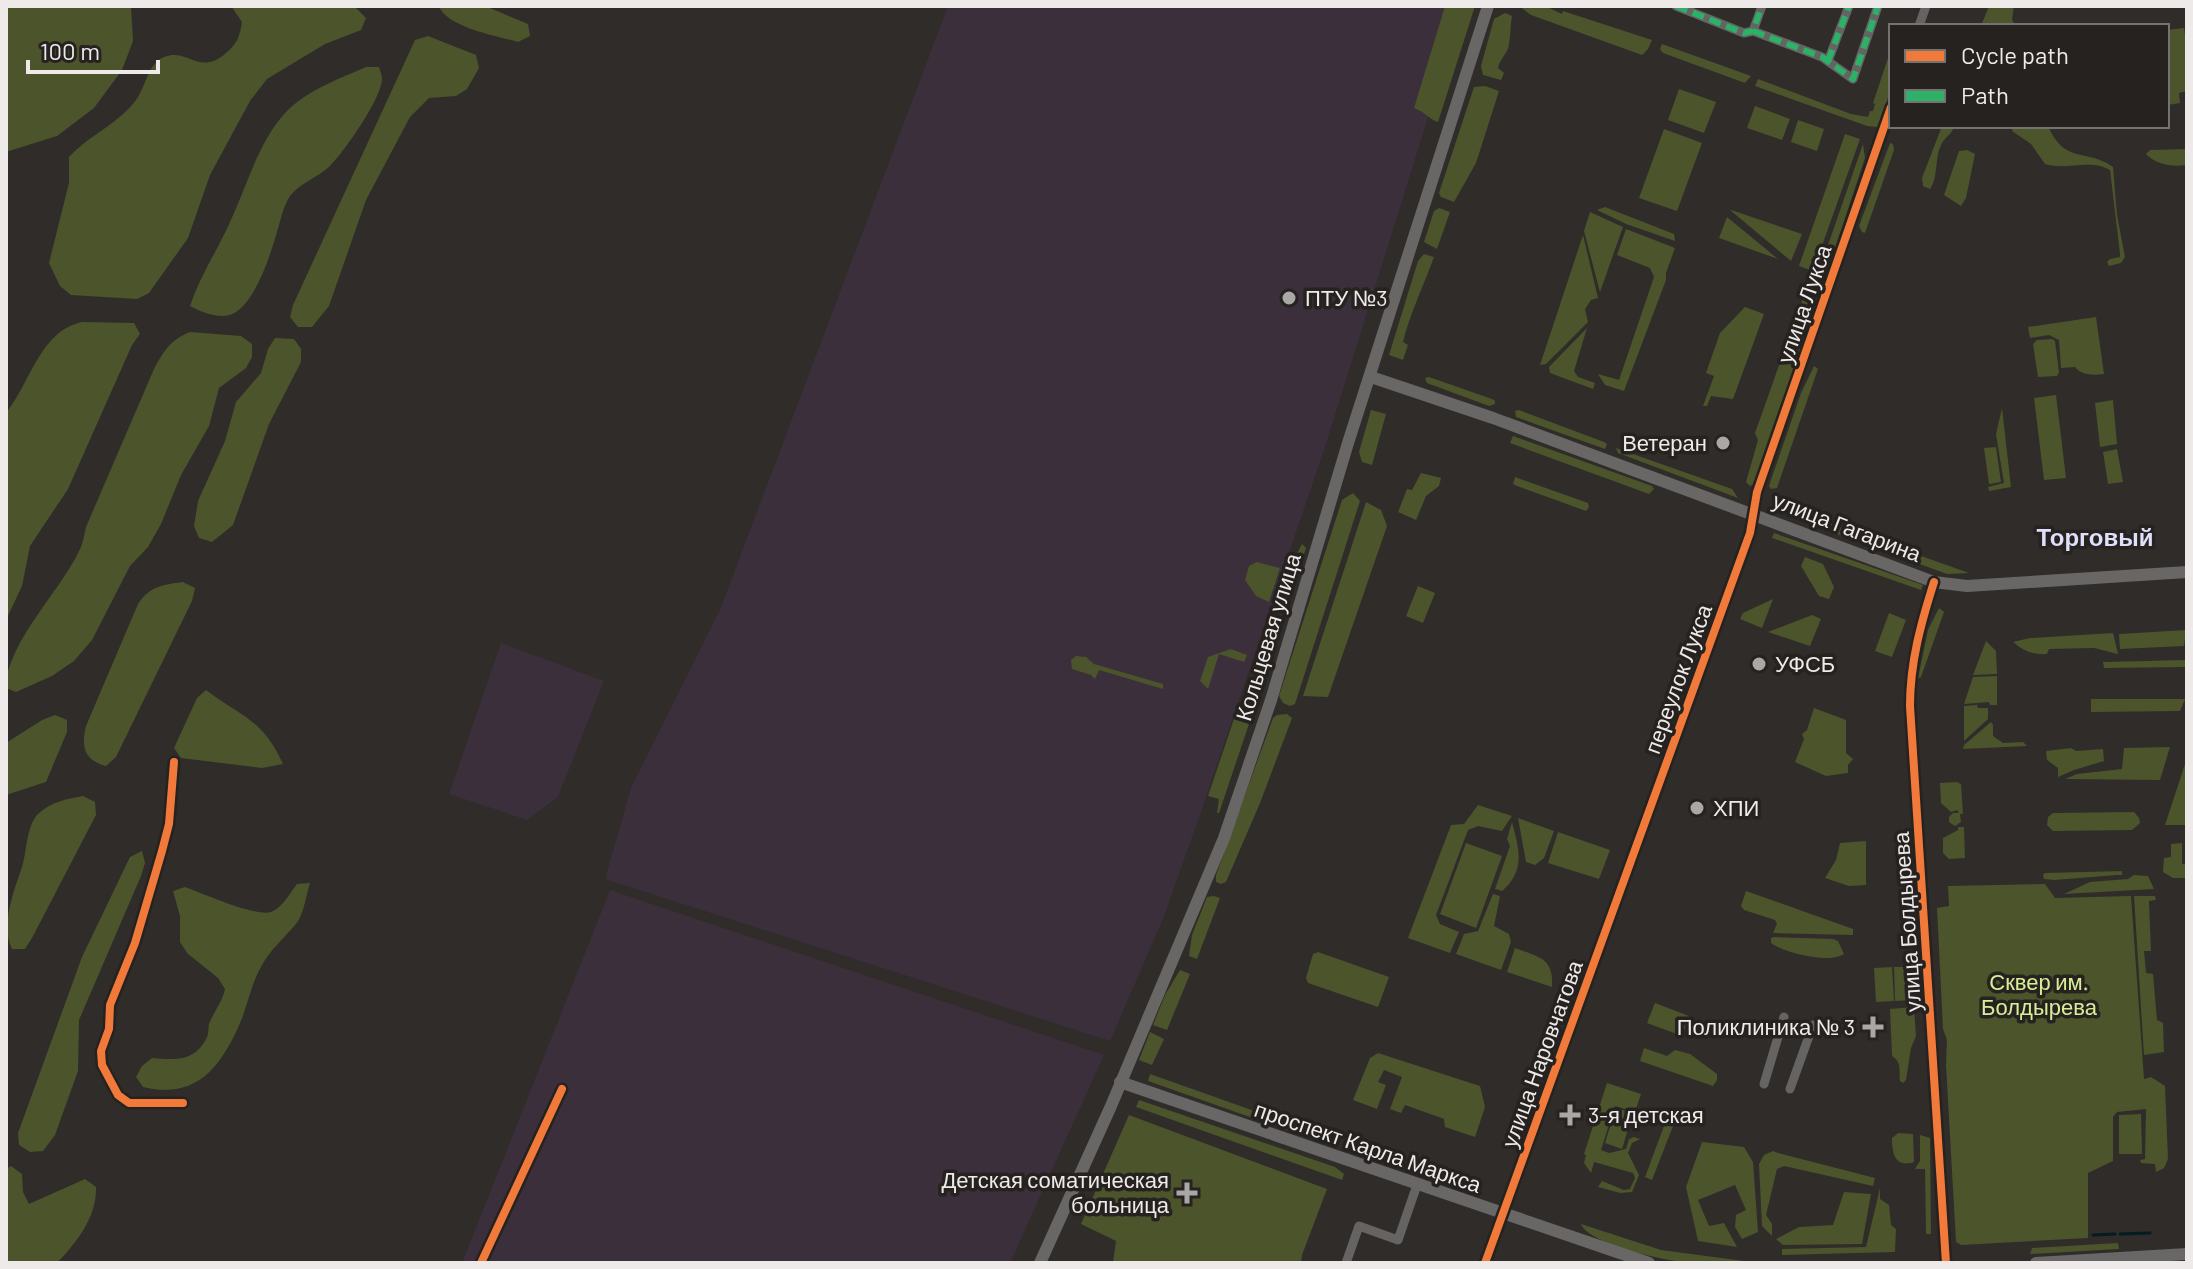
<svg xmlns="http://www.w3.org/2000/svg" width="2193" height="1269" font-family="Barlow,sans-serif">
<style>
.industrial{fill:#3a2f3a}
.green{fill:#4c542c}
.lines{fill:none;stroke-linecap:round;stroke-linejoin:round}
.stream{stroke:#051c20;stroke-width:3}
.street{stroke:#656463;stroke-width:9}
.secondary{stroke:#686766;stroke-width:12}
.quiet{stroke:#2db169;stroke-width:6;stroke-dasharray:12 6;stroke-linecap:butt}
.cycleway-casing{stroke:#262220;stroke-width:13}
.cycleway{stroke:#f17a3a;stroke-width:8}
.poi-dot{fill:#aaa8a6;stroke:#262220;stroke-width:3}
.labels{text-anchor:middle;stroke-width:7;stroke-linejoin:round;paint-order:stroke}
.poi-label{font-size:22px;fill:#edeae9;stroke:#262220;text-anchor:start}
.street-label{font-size:22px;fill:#edeae9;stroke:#262220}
.park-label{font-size:22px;fill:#d8ed96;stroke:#262220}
.neighbourhood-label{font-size:24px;font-weight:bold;fill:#dfdffc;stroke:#262220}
</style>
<rect width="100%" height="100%" fill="#2f2c2a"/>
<g class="industrial">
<polygon points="948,6 1463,6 1326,444 1202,809 1163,919 1110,1041 605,879 631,788 721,607"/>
<polygon points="501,643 604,681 558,797 527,820 449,794"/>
<polygon points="610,890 1104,1055 1010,1263 462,1263"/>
</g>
<g class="green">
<polygon points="6,6 131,6 133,41 122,70 94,108 57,136 6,152"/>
<path d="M 231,6 L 354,6 L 366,18 L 361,30 L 325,44 L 267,79 L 250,101 L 210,175 L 188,238 L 149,293 L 137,299 L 71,295 L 60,286 L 49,263 L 69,183 L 69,157 C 89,135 122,122 138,97 C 146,84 149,63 164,57 C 188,47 199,77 226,53 C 237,44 240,36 242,22 Z"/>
<path d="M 439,6 L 485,6 L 528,24 L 530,36 L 518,42 C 497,36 446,27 439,6 Z"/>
<path d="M 1445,6 L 1475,6 L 1438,122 C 1430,120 1425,112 1414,108 Z"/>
<polygon points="1519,6 1545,6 1562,14 1563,11 1652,40 1648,49 1642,55 1531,15"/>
<polygon points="1989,6 2014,6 2012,19 2015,26 1981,26"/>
<path d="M 1505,13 L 1512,16 C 1510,26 1511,35 1509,44 C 1508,54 1500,58 1498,68 L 1504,73 L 1501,80 L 1483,75 L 1481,66 L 1494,19 Z"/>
<polygon points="2184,28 2187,49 2187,91 2179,93 2180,103 2167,105 2167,30"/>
<polygon points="428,36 476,55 479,68 467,89 456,96 429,98 410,117 366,200 329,306 312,327 298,327 290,317 293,305 415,40"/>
<polygon points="1662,44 1751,76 1745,83 1663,53 1660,49"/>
<polygon points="1891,49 1891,89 1878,127 1867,126 1755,86 1758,79 1851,114 1868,117 1870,111 1873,111 1875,104 1873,103"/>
<path d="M 366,67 L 379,67 C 380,71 382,75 382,79 C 382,98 343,154 329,167 C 317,178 300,183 290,196 C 284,205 282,215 279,225 C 272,250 258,297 236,312 C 223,321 203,313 190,306 C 200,276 217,251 230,222 C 247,186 258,142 286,112 C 307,90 339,79 366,67 Z"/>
<polygon points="1485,86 1499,91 1476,163 1454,202 1441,197 1439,193 1474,87"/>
<polygon points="1679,89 1716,102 1704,133 1668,120"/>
<polygon points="1755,106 1790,119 1782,140 1747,128"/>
<polygon points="1798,120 1824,129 1817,151 1791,142"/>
<path d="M 1942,126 L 1954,127 C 1951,135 1946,136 1942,143 C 1934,157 1939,176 1930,189 L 1923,186 L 1922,178 Z"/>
<path d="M 2013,126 L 2048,126 C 2065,165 2087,148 2113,167 L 2117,215 L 2125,257 L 2121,263 L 2109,266 L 2107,262 L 2110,259 L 2120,257 L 2120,254 L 2110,170 C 2090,158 2066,171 2045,164 L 2031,144 L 2012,131 Z"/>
<polygon points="1664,129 1702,143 1677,211 1639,198"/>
<polygon points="1845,134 1860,139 1813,271 1799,266"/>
<polygon points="1890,143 1893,144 1894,150 1865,233 1862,232 1859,226"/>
<polygon points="1863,144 1865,158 1833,254 1819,271"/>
<path d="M 2187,149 L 2187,165 C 2172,167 2157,165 2146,154 L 2150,150 Z"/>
<polygon points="1967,150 1975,154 1966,198 1961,206 1944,195 1959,151"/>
<polygon points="1605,207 1674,234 1675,241 1626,224 1597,210"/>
<polygon points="1439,208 1450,212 1437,249 1424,242 1434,211"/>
<polygon points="1731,210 1802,234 1791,261 1730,210"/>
<polygon points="1590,212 1623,227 1600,292 1584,231"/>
<polygon points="1727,217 1778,259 1719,238"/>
<polygon points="1626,229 1675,248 1666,273 1666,280 1624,391 1605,385 1598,374 1619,380 1654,277 1650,268 1617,255"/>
<polygon points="1583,235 1598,298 1591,300 1585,309 1588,322 1546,364 1540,365"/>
<path d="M 1424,254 L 1434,257 C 1424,285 1410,313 1403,342 L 1408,345 L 1403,360 L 1389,355 L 1418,261 Z"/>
<polygon points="1805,292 1813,305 1818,308 1755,484 1750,486 1746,482 1758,440 1755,433"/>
<polygon points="1745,307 1764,314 1733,399 1711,396 1707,406 1703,406 1714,376 1706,373 1720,333"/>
<path d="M 2096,317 L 2104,374 C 2094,375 2082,376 2075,367 L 2061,368 L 2059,340 L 2049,335 L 2030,338 L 2028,327 Z"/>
<path d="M 82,322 L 134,323 L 140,334 L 132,345 L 68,489 L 30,546 L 22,586 L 6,620 L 6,413 C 31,382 40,331 82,322 Z"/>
<polygon points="1587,328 1574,371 1578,377 1595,383 1593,389 1550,373 1549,367"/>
<path d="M 190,332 L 241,336 L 252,344 L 252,357 L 246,368 L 219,388 L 209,426 L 181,475 L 161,524 L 148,547 L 130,566 L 92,640 L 74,661 L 52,676 L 16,692 L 6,688 C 6,644 61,590 79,551 C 83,544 84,535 86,527 L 154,369 C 164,351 170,340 190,332 Z"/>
<polygon points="275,338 294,339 301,349 301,362 269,424 233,525 212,542 199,538 194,526 198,501 225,441 236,402 261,373 268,349"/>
<polygon points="2052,339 2055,341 2059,372 2057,376 2038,377 2033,344 2037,340"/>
<polygon points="1814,366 1818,369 1777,488 1771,489 1769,486 1773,474 1801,393"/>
<polygon points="1429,377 1492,399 1495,401 1495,404 1489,406 1427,383 1425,378"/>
<polygon points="2056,395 2066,478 2044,480 2034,398"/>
<polygon points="2113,400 2117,444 2100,447 2095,403"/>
<polygon points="2002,408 2011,487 1989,491 1988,487 2004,483 1996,434"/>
<polygon points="1371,410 1386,414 1372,465 1362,462 1359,452"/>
<polygon points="1519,410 1604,442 1607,444 1605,449 1516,417 1515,411"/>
<polygon points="1513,436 1652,486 1654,489 1649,494 1510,443"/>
<polygon points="1996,447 2001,482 1989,484 1984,448"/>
<polygon points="1616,448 1732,489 1738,498 1618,453"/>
<polygon points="2117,449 2123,482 2108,484 2103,452"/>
<polygon points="1421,473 1441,478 1439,486 1426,496 1416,520 1398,512 1407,489 1412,490"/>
<polygon points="1515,477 1588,503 1589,507 1586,511 1517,486 1513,484"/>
<polygon points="1353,493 1360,501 1295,704 1290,706 1283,703 1279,696 1342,500"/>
<polygon points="1366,502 1381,510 1387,526 1328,697 1303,696"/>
<polygon points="1817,519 1969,573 1947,574 1815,526"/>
<polygon points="1774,533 1923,585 1921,590 1772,538"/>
<polygon points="1302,544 1306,548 1286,606 1277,601 1286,575"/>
<polygon points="1805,557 1823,564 1834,587 1829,599 1819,596 1801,566"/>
<polygon points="1257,562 1280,568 1269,602 1256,596 1245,580 1249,566"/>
<path d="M 183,582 L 195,588 L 192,601 L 116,757 L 106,766 C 84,760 81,747 86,726 L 138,604 C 150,586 162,585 183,582 Z"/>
<polygon points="1418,586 1435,593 1423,623 1406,616"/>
<polygon points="1773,599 1762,628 1740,619 1743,613"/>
<polygon points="1939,608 1944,612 1921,677 1918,678 1928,630"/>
<polygon points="1889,613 1906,620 1892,657 1875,651"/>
<polygon points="1812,615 1821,619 1810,646 1768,632"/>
<polygon points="2186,630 2184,646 2120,649 2119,634"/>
<path d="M 2113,633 L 2118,654 L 2094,648 L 2049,649 L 2047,654 C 2033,655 2023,651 2013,642 L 2030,638 Z"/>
<polygon points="1986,641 1996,651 1997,674 1973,675"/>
<polygon points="1231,649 1247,655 1244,662 1219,654 1208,689 1200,681 1208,657"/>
<polygon points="1076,656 1086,657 1094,664 1163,684 1163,689 1099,670 1095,679 1091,675 1072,669 1071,660"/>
<polygon points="2186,660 2186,667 2104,668 2103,662"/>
<polygon points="1997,676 1997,705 1990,705 1989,702 1964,704 1973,677"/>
<path d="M 206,690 C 241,717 262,718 283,764 L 262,768 L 181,758 L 174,748 L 197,698 Z"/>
<polygon points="2091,699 2185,699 2180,711 2091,712"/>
<polygon points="1977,705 1978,708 1988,708 1988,719 1964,741 1964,706"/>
<polygon points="1814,708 1846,720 1846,753 1853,759 1848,765 1848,773 1826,776 1795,762 1804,739 1802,734 1807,730"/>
<polygon points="1236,713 1250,717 1250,721 1219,813 1217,813 1219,799 1208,796"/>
<polygon points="1287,714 1292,718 1260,803 1226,882 1221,884 1216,882 1216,875 1273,718 1277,715"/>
<polygon points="55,715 67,720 67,732 46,782 6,795 6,743 42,720"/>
<polygon points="1991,722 1993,725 1993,736 2003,743 2023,742 2027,746 1963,749 1964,745"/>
<polygon points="2170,747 2160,780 2065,779 2077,774 2122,769 2124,748"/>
<polygon points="2071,748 2076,751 2103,749 2104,761 2074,770 2058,777 2058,768 2047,760 2046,751"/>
<polygon points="2187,758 2187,825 2165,825"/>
<polygon points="1957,782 1961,784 1963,814 1960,814 1961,822 1955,826 1949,822 1949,817 1953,813 1959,813 1957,810 1951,812 1941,803 1940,783"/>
<path d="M 83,796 L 95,802 L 96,815 L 32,938 L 25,949 L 12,949 C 0,926 14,890 22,867 C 27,851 26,827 38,814 C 51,802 66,799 83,796 Z"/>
<polygon points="1478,805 1512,816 1502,831 1478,826 1468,830 1436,915 1440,924 1459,932 1450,953 1408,938 1451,825 1464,824"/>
<polygon points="2134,812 2139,818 2140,823 2132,830 2053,831 2047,825 2048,817 2053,813"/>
<polygon points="1518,818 1554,831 1544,858 1535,865 1526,862"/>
<path d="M 1512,822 C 1519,849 1526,871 1502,891 L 1495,889 L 1510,846 L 1507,839 Z"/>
<polygon points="1958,827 1964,827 1965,858 1949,859 1943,853 1943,838 1958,830"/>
<polygon points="1558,832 1610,850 1599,879 1548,863"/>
<polygon points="1866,841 1866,885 1849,886 1825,878 1836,860 1840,843"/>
<polygon points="1466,843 1502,856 1476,928 1440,914"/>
<polygon points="2182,843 2182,864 2187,864 2187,878 2173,878 2163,872 2164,858 2171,857 2171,844"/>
<polygon points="142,851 145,863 141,876 79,1020 78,1071 55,1135 43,1151 30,1152 19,1145 18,1133 82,957 130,857"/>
<polygon points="2122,871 2122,875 2117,875 2054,880 2044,879 2043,875 2045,873"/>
<polygon points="2134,875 2148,876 2154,889 2064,894 2090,882 2128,879"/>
<path d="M 310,883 C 306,895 304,914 296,924 C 284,938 270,950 261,967 C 250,986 247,1010 237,1030 C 217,1072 193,1099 143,1087 L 136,1077 L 142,1066 L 152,1058 C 176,1060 195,1062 207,1037 C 209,1033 208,1028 209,1024 C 214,1011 222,1003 225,989 L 218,978 L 187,953 L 180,942 L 180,916 L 173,891 L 185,887 C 202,893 255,917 271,912 C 282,908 290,893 297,884 Z"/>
<polygon points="2045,884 2055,898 2131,896 2144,1079 2151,1077 2165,1086 2168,1159 2164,1168 2156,1172 2155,1164 2141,1163 2140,1160 2145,1159 2146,1109 2117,1112 2113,1117 2113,1161 2088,1173 2088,1238 1961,1245 1956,1242 1946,1065 1947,1040 1943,1029 1937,908 1949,906 1948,886"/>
<polygon points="1746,891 1853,929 1853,935 1773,933 1777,924 1775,920 1744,910 1741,906"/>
<polygon points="1493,894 1500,896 1494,926 1509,934 1511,942 1501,970 1456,954 1464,934 1478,931"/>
<polygon points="1214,896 1220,898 1197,959 1189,956 1192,935 1207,897"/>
<polygon points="2134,896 2155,896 2156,900 2149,901 2151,951 2144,951 2146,973 2153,974 2157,1020 2163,1023 2164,1052 2144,1055"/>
<path d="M 1774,937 L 1833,939 L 1838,941 L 1844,954 C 1829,964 1785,953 1771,943 L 1771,938 Z"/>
<path d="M 1515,948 C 1539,957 1554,958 1552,987 L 1507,972 Z"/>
<polygon points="1318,952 1389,977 1378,1007 1308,983 1306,978 1313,954"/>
<polygon points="1912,956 1913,1000 1895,1001 1894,967 1903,967 1907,957"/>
<polygon points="1892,967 1894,1001 1876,1002 1874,968"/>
<polygon points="1180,970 1190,974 1167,1030 1153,1025 1165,995"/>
<polygon points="1655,1003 1689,1016 1682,1036 1647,1023"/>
<path d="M 1914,1007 L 1916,1036 L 1911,1048 L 1906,1080 L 1903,1083 L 1900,1081 C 1899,1071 1902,1062 1892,1056 L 1890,1009 Z"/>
<polygon points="1150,1032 1164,1039 1152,1065 1139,1060"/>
<polygon points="1644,1048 1667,1056 1675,1050 1690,1054 1717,1074 1717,1080 1713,1086 1640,1061"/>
<polygon points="1378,1053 1480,1086 1485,1107 1475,1137 1445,1127 1444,1119 1405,1105 1401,1113 1390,1109 1402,1077 1384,1070 1378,1082 1386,1085 1377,1109 1353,1100 1370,1058"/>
<polygon points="1150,1074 1325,1136 1325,1138 1310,1138 1148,1081"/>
<polygon points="1607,1083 1641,1094 1635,1112 1615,1106 1601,1150 1609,1153 1626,1149 1629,1139 1634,1137 1640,1139 1632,1143 1628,1153 1639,1175 1632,1192 1620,1193 1598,1187 1602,1181 1624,1190 1630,1189 1635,1178 1633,1173 1594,1162 1591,1173 1584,1163 1586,1155 1584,1154"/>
<polygon points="1139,1100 1335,1167 1344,1174 1342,1180 1136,1107"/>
<polygon points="1616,1108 1633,1113 1622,1149 1605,1143"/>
<polygon points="2141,1114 2142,1154 2119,1154 2119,1115"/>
<polygon points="1129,1115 1327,1189 1302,1255 1301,1263 1113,1263 1116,1241 1081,1224"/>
<polygon points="1667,1118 1675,1121 1652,1180 1645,1177"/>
<path d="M 1898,1133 L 1913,1134 L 1914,1162 C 1895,1168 1892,1154 1892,1138 Z"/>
<polygon points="1920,1135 1930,1138 1931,1234 1926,1234 1925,1169 1915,1169 1920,1161"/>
<polygon points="1702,1142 1744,1147 1753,1162 1758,1232 1742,1239 1735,1227 1736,1215 1746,1210 1735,1185 1698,1200 1709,1226 1724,1223 1737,1247 1698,1241 1686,1187"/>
<polygon points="1773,1151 1778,1153 1875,1178 1873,1186 1784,1166 1777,1169 1766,1215 1772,1224 1772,1236 1762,1226 1759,1164 1764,1155"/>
<path d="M 11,1166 L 22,1174 L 23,1192 L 29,1204 L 85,1179 L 96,1187 C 97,1217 77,1242 57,1263 L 6,1263 L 6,1169 Z"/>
<polygon points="1880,1188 1880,1199 1889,1205 1891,1225 1896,1229 1895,1252 1782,1255 1782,1249 1866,1247"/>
<polygon points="1844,1192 1871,1194 1862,1244 1783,1245 1776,1239 1799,1227 1833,1225"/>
<path d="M 1581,1224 L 1661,1250 L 1744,1261 L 1744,1263 C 1727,1263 1710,1264 1693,1263 C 1670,1262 1589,1245 1581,1224 Z"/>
<polygon points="2118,1243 2119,1249 2030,1254 2032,1248"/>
</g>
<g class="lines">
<g class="stream">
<polyline points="2120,1234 2150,1233"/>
<polyline points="2093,1235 2115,1234"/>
</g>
<g class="street">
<polyline points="1676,6 1744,33 1753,31 1762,6"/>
<polyline points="1919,26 1926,6"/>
<polyline points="1753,31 1822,57 1853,79 1878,6"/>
<polyline points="1828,61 1849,6"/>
<path d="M 1934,582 C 1921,623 1910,662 1910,706 L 1946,1263"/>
<polyline points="174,762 169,824 162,851 135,943 110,1005 109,1029 101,1051 102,1065 118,1095 129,1103 183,1103"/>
<polyline points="1764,1084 1784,1017"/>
<polyline points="1790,1089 1813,1025"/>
<polyline points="481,1263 562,1089"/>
<polyline points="1346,1263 1359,1226 1398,1240 1417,1185"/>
<polyline points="1485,1263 1750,533 1757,492 1891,107"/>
</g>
<g class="secondary">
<polyline points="1371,377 1493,418 1934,582 1967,586 2187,572"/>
<polyline points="1120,1082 1649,1263"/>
<polyline points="1040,1263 1111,1106 1224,838 1271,700 1348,443 1488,6"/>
<polyline points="2036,1263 2187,1254"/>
</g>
<g class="quiet">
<polyline points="1676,6 1744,33 1753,31 1762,6"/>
<polyline points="1753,31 1822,57 1853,79 1878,6"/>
<polyline points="1828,61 1849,6"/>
</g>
<defs>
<g id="cycleway">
<path d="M 1934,582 C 1921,623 1910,662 1910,706 L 1946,1263"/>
<polyline points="174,762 169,824 162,851 135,943 110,1005 109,1029 101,1051 102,1065 118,1095 129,1103 183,1103"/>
<polyline points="481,1263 562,1089"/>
<polyline points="1485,1263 1750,533 1757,492 1891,107"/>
</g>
</defs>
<use href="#cycleway" class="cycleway-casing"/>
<use href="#cycleway" class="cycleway"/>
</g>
<g class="poi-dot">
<circle cx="1289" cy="298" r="8"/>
<circle cx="1723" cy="443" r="8"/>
<circle cx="1759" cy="664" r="8"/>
<circle cx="1697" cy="808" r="8"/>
<path d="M1869 1015h8v8h8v8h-8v8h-8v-8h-8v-8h8z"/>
<path d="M1566 1103h8v8h8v8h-8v8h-8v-8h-8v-8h8z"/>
<path d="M1183 1181h8v8h8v8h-8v8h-8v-8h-8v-8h8z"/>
</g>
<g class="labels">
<g class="poi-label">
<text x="1305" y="306">ПТУ №3</text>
<text x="1707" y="451" text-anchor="end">Ветеран</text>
<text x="1775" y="672">УФСБ</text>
<text x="1713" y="816">ХПИ</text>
<text x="1855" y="1035" text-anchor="end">Поликлиника № 3</text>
<text x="1588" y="1123">3-я детская</text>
<text x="1169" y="1188" text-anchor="end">Детская соматическая<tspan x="1169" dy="25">больница</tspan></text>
</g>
<g class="street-label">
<text transform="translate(1804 304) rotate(-71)" y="8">улица Лукса</text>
<text transform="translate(1847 527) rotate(21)" y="8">улица Гагарина</text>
<text transform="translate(1268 637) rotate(-73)" y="8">Кольцевая улица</text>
<text transform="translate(1678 679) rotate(-70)" y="8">переулок Лукса</text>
<text transform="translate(1907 922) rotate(-94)" y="8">улица Болдырева</text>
<text transform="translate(1542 1054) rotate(-70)" y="8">улица Наровчатова</text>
<text transform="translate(1368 1147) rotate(19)" y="8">проспект Карла Маркса</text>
</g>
<g class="park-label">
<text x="2039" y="990">Сквер им.<tspan x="2039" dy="25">Болдырева</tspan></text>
</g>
<g class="neighbourhood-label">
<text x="2095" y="546">Торговый</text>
</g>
</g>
<rect width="2193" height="1269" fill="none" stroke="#edeae9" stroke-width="16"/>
<rect x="1889" y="24" width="280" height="104" fill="#262220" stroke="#767270" stroke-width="2"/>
<rect x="1905" y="50" width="40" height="12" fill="#f17a3a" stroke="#767270" stroke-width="2"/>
<text x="1961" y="64" font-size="24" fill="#edeae9">Cycle path</text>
<rect x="1905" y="90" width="40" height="12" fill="#2db169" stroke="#767270" stroke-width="2"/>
<text x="1961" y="104" font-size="24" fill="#edeae9">Path</text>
<path d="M28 60v12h130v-12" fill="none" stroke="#edeae9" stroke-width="4"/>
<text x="40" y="60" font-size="24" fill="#edeae9" stroke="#262220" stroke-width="6" paint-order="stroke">100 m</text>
</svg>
